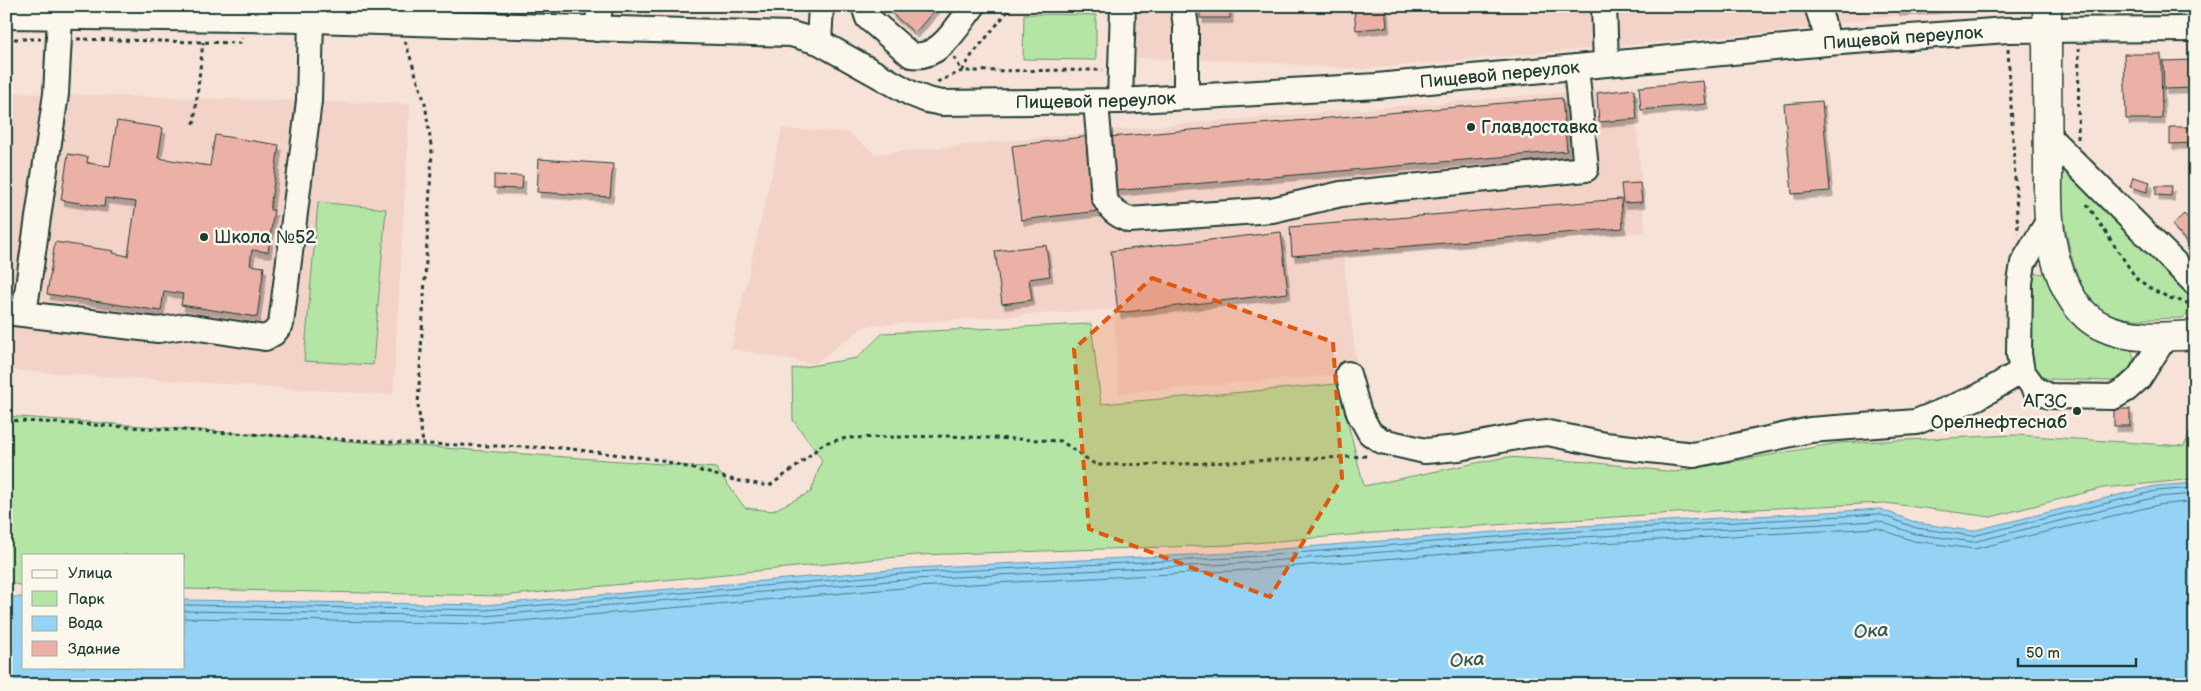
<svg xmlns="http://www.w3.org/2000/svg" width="2201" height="691" font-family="'Balsamiq Sans',sans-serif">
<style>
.built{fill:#f3d3c8}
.green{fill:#b5e5a5;stroke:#6a916c}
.water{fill:#94d3f5;stroke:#6597a8}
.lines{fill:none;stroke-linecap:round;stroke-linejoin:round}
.shore{stroke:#4e7981;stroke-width:1}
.building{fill:#ebb1a6;stroke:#1f3d34;filter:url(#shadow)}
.minor-casing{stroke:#1f3d34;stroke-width:28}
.highway-casing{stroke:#1f3d34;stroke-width:31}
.path{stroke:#1f3d34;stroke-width:3;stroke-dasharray:4 4;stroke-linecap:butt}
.minor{stroke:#fbf7ec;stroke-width:24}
.highway{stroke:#fbf7ec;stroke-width:28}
.marked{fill:#de580e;fill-opacity:0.2;stroke:#de580e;stroke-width:4;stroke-dasharray:10 6;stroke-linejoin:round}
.poi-dot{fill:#1f3d34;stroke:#fbf7ec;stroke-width:2}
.labels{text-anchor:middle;stroke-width:5;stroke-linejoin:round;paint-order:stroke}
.street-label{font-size:18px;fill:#1f3d34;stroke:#fbf7ec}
.poi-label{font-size:18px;fill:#1f3d34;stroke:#fbf7ec;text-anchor:start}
.water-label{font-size:19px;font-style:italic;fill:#365b5b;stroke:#fbf7ec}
</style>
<defs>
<filter id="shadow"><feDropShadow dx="3" dy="5.5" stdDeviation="0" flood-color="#0004"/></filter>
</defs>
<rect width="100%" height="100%" fill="#f6e2d7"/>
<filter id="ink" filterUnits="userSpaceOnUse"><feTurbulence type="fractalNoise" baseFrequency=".02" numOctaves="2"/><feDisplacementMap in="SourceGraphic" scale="10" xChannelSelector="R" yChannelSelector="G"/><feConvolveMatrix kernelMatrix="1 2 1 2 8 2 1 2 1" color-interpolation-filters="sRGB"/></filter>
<g filter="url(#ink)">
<g class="built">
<polygon points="1136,6 1958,6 1795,30 1363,69 1243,61 1136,58"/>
<polygon points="1634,87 1645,232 1343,256 1358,373 1119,393 1114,309 865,326 814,364 731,349 782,129 847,132 875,154 1168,125"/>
<polygon points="6,93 410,104 393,395 6,370"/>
</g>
<g class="green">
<polygon points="1024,14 1096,15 1096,60 1023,59"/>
<path d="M 2072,169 L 2194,294 L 2195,307 L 2183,318 C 2160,318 2132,322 2110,315 C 2071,303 2064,214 2057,178 L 2063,171 Z"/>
<polygon points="318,202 386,209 373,365 304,361"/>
<path d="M 2036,273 L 2044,274 C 2055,295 2064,321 2086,333 C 2100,340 2117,343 2131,347 L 2134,359 L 2129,369 L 2114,381 L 2048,379 L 2039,375 L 2031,366 L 2029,277 Z"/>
<polygon points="1091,324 1101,404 1338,384 1364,486 1506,457 1589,462 1674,472 1838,443 2015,435 2184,446 2195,423 2195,479 2103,488 1991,517 1885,503 1690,512 1374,533 1230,545 918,555 502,596 184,589 184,555 24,555 24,586 6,582 6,416 716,468 745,508 772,511 811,492 822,460 793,420 792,369 857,358 883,333"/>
</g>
<polygon class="water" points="2195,483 2195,685 6,685 6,597 24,597 24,667 184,667 184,600 485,605 913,568 1231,553 1545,528 1880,509 1917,523 1972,531 2155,486"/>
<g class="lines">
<g class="shore">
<polyline points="184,605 485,610 913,573 1232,558 1546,533 1879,514 1916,528 1973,536 2156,491 2195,488"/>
<polyline points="184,611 485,616 913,579 1232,564 1546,539 1878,521 1915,534 1973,542 2157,497 2195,494"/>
<polyline points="184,618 485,624 914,587 1233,571 1547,546 1877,528 1914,541 1974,549 2158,505 2195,501"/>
</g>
</g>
<g class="building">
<polygon points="895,6 938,6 915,33 890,12"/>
<rect x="1200" y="6" width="30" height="12"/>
<polygon points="1354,6 1385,6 1387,27 1356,30"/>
<polygon points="1896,6 1947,6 1947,7 1897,11"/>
<polygon points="2124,54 2161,54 2162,119 2126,119"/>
<polygon points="2195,60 2195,88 2164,89 2163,61"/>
<polygon points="1703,81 1706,104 1641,110 1639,87"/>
<polygon points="1634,89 1637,119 1599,122 1597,93"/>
<polygon points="1562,98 1567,151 1114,191 1109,137"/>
<polygon points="1822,101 1830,191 1792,194 1784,104"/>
<polygon points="117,121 163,128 158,158 210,166 215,135 279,145 270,210 274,210 268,252 252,250 250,265 264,267 257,317 181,305 183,294 164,291 161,311 47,294 55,242 114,251 113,253 128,256 136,202 105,198 104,207 61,200 68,154 88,157 87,163 110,166"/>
<polygon points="2170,127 2195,127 2195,143 2170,144"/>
<polygon points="1090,136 1099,211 1021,220 1012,146"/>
<polygon points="539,159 613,164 610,197 537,192"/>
<polygon points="494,175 523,176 522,189 494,188"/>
<polygon points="2133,177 2150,182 2147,192 2130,187"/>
<polygon points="1640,183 1642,202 1623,203 1621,184"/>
<polygon points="2156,186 2172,186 2171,196 2156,195"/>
<polygon points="1621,199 1623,228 1292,256 1290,227"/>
<polygon points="2195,200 2195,213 2188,206"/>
<polygon points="2184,214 2195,226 2195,233 2186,241 2172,225"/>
<polygon points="1281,232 1288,293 1118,313 1111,251"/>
<polygon points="1046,245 1050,276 1029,279 1032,300 1002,304 995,251"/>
<rect x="2114" y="409" width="16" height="17"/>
</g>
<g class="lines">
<defs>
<g id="minor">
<path d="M 864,6 L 868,18 L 911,55 C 940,60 957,26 973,6"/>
<polyline points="1183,6 1186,27 1186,97"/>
<polyline points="1604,6 1606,63"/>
<polyline points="1817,6 1825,30 1827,43"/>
<path id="s1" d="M 6,16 L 311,20 L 791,34 L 819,42 L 912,94 L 927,100 L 942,103 L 1120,101 L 1377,86 L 1827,43 L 2007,30 L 2195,29"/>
<polyline points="597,29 600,6"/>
<polyline points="819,42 821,6"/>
<polyline points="1120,101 1123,6"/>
<path d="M 1096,102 L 1104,197 C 1110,210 1116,214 1129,220 L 1272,210 L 1341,194 L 1586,169 L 1576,67"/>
<polyline points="2047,135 2195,283"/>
<polyline points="2049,220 2023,263 2020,283 2019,354 2022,371 2035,389 2049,396 2113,397 2127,389 2139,378 2165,337"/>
<polyline points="6,312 158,330 186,326 265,338 274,333 281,324 309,101 311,20"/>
<polyline points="24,314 56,94 60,17"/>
<polyline points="1348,374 1359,413 1370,433 1382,441 1425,451 1459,448 1527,435 1548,433 1605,445 1694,455 1810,430 1916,422 1978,397 2022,371"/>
</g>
<path id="highway" d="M 2047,6 C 2047,59 2047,112 2048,165 C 2048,189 2047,214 2051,237 C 2056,269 2070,311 2101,326 C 2129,340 2165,337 2195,335"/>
</defs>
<use href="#minor" class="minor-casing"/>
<use href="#highway" class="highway-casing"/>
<g class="path">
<polyline points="6,39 41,39"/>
<polyline points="77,39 240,43 242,38"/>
<polyline points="405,41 425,103 432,152 418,405 423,444"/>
<polyline points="2008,49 2018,233"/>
<polyline points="954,57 962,71 972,55 1012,6"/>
<polyline points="937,82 962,71 1103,70"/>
<polyline points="194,124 203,42"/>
<polyline points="2078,139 2079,48"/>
<polyline points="2087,204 2136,278 2153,290 2170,298 2187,303 2192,302"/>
<polyline points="6,420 423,444 563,448 661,460 734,480 769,486 796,467 824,443 847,438 947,436 1061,441 1096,465 1182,464 1368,456"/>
</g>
<use href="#minor" class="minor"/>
<use href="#highway" class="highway"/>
</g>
</g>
<path class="marked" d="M 1152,278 L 1333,342 L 1342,478 L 1270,597 L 1089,529 L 1074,349 Z"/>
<g class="poi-dot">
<circle cx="1471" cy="127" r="5"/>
<circle cx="204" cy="237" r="5"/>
<circle cx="2077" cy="411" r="5"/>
</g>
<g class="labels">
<g class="street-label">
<text dy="6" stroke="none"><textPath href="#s1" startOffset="1916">Пищевой переулок</textPath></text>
<text dy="6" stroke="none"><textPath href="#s1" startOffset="1511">Пищевой переулок</textPath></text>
<text dy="6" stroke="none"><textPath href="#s1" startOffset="1106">Пищевой переулок</textPath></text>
</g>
<g class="poi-label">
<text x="1481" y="133">Главдоставка</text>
<text x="214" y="243">Школа №52</text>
<text x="2067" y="407" text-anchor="end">АГЗС<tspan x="2067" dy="21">Орелнефтеснаб</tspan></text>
</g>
<g class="water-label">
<text transform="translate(1871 630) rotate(-4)" y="7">Ока</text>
<text transform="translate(1467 659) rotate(-4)" y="7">Ока</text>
</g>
</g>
<rect width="2201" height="691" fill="none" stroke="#fbf7ec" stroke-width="25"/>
<rect x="12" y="12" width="2176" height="666" fill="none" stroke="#1f3d34" stroke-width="2" filter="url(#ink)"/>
<rect x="22" y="554" width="162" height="115" fill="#fbf7ec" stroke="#a3ada2"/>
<rect x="32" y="570" width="25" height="8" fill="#fbf7ec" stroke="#a3ada2"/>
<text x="68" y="578" font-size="15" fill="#1f3d34">Улица</text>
<rect x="32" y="591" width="25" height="15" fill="#b5e5a5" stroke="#a3ada2"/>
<text x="68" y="604" font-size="15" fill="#1f3d34">Парк</text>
<rect x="32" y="616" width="25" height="15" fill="#94d3f5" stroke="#a3ada2"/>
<text x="68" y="628" font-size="15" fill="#1f3d34">Вода</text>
<rect x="32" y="641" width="25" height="15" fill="#ebb1a6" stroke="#a3ada2"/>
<text x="68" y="654" font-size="15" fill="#1f3d34">Здание</text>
<path d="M2018 658v8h118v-8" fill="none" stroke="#1f3d34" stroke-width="2.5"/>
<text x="2026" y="658" font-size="15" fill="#1f3d34" stroke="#fbf7ec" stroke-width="4" paint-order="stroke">50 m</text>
</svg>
